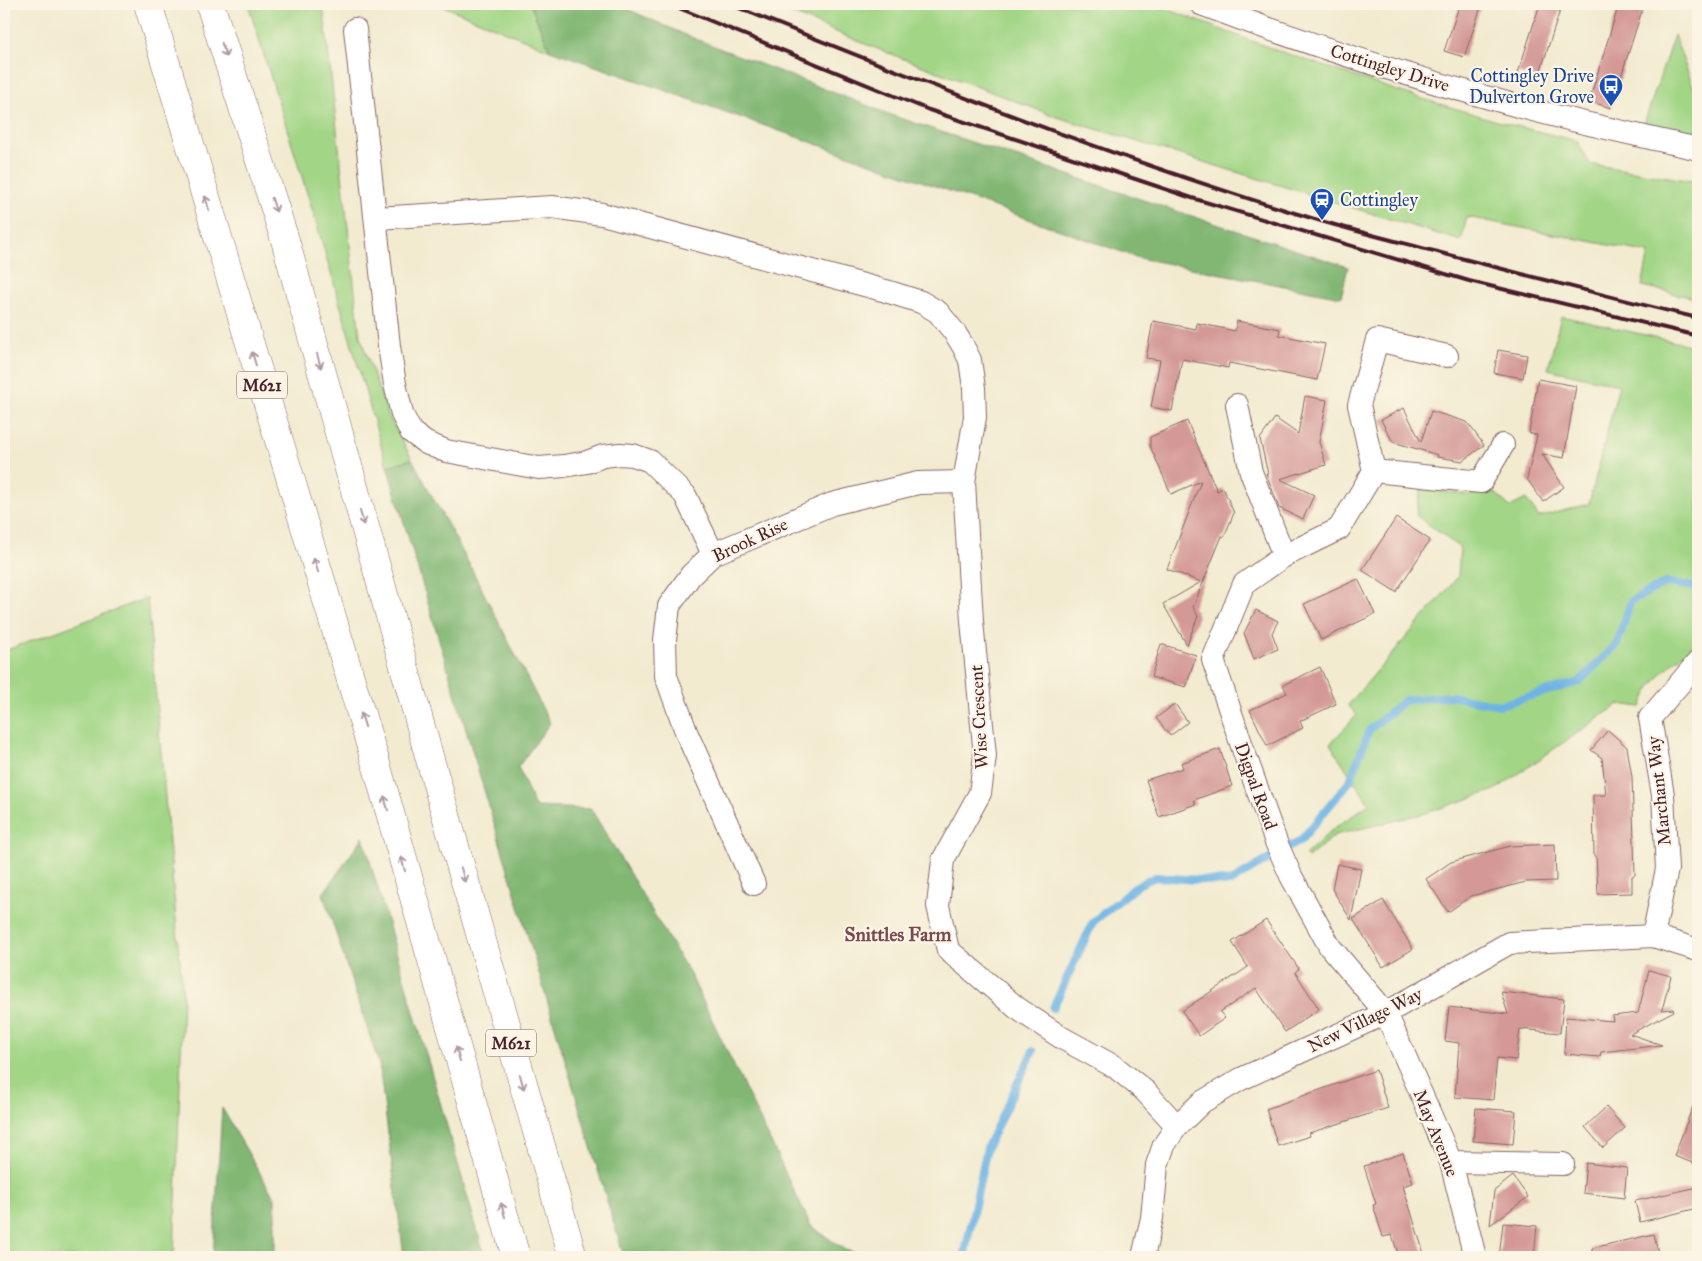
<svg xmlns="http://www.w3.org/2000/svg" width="1702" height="1261" font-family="'IM FELL Great Primer',serif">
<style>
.green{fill:#a2d686;stroke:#767a58}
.forest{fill:#81b773;stroke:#666b4f}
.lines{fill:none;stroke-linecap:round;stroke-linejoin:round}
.stream{stroke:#6eb3e4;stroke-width:8}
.building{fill:#d49997}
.street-casing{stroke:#856665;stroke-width:24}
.highway-casing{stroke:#856665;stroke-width:29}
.street{stroke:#fff;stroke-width:22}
.highway{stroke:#fff;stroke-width:28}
.rail{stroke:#4a1f2b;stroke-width:4}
.oneway{stroke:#ae9aa0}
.labels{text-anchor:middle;stroke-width:4.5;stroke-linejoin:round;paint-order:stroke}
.shield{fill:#fcf5e5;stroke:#7f5f63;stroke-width:1}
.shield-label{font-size:16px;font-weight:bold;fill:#4a1f2b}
.street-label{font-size:18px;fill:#4a1f2b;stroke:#fcf5e5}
.transit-label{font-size:18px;fill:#164399;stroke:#fcf5e5;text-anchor:end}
.neighbourhood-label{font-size:19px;font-weight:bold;fill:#7a4a51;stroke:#fcf5e5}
</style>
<rect width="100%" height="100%" fill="#fcf5e5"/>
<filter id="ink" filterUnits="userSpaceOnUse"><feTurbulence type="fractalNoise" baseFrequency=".02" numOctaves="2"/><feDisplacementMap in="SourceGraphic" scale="10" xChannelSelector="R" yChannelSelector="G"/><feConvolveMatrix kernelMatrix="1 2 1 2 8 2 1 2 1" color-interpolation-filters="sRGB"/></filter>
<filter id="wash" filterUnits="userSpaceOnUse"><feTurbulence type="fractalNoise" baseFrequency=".0096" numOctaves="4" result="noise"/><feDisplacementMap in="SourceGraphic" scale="20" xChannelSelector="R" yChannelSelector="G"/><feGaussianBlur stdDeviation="1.12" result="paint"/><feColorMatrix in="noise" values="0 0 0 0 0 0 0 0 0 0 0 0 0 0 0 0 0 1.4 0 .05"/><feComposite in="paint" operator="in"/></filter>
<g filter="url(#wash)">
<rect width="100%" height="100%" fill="#f2ebd0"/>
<g class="green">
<polygon points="248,4 323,4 360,336 388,415 412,459 387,466 317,225"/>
<polygon points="438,4 530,4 550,50"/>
<polygon points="769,4 1153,4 1276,50 1413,96 1504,123 1577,141 1590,164 1698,182 1698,299 1642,286 1649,253 1467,217 1461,241 1057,117 870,46"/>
<polygon points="1674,35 1698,100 1698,149 1640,136"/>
<path d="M 1561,316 L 1698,347 L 1698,645 L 1693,646 C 1670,665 1652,678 1641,707 L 1619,704 L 1495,790 L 1426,813 L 1335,835 L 1308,858 L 1305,855 L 1333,829 L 1369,804 L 1330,744 L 1357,715 L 1348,705 L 1458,577 L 1460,548 L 1416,515 L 1421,489 L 1472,495 L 1493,491 L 1510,507 L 1526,499 L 1539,517 L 1589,504 L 1619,385 L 1548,369 Z"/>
<polygon points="147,598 183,996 174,1257 4,1257 4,651"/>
</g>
<g class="forest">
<polygon points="530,4 616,4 688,36 894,116 1155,204 1348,267 1341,297 1139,258 550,50"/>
<polygon points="412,459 468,562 550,723 518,767 535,807 591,809 691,976 811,1226 845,1250 879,1257 624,1257 387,466"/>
<polygon points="363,837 485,1257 404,1257 379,1064 323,894"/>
<polygon points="222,1108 275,1199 275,1257 213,1257"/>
</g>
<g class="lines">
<g class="stream">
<polyline points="1053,1008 1093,922 1138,885 1155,877 1230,882 1301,840 1350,781 1369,730 1405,700 1450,696 1500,705 1579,682 1617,644 1631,601 1665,583 1698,587"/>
<polyline points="964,1257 987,1147 1033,1051"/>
</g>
</g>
<g id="blocks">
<g class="building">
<polygon points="1460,4 1482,4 1464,57 1444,51"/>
<polygon points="1540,4 1562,4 1538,79 1518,73"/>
<polygon points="1619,4 1644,4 1611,108 1589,101"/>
<polygon points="1153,321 1196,329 1197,323 1235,331 1237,321 1280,329 1279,335 1325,344 1317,380 1229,363 1228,368 1182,359 1172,411 1151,407 1160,360 1146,358"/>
<polygon points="1498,350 1527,355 1523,378 1494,373"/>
<polygon points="1538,379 1576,386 1564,458 1542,454 1564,487 1543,502 1527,479 1537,435 1529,433"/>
<polygon points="1305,396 1327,400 1319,442 1326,465 1280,479 1314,495 1303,519 1279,508 1266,473 1268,474 1260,439 1275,418 1298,434"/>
<polygon points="1404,408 1421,442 1431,411 1467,422 1484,445 1463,461 1437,457 1438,455 1393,442 1381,420"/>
<polygon points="1187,421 1217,491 1223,488 1234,513 1224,537 1222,536 1193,607 1198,616 1187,645 1163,604 1201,582 1167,569 1201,481 1171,494 1150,446 1150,437"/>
<polygon points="1396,518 1430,540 1396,592 1362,570"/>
<polygon points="1358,579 1375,614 1321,640 1304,604"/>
<polygon points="1256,610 1278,621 1272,633 1278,649 1254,659 1244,633"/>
<polygon points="1161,644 1196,655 1186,687 1151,677"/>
<polygon points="1320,667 1336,704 1300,721 1303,728 1267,746 1250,710 1287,693 1283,685"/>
<polygon points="1175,704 1188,722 1170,736 1156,718"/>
<polygon points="1608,730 1627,747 1632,777 1635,875 1632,876 1632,893 1598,894 1596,856 1594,856 1593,795 1606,795 1602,758 1591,750"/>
<polygon points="1220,749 1232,786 1194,800 1196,804 1159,817 1146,780 1183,768 1181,763"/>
<polygon points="1555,844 1556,881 1526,882 1471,896 1448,912 1426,879 1451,862 1510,846"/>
<polygon points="1337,864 1361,869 1351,920 1332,889"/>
<polygon points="1383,900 1413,949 1383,967 1353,919"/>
<polygon points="1266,920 1299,969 1295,972 1319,1009 1285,1032 1256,988 1220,1012 1225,1018 1199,1036 1182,1011 1248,967 1232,942"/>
<polygon points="1649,970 1671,976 1662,1010 1673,1009 1674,1011 1630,1034 1662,1045 1601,1052 1600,1057 1564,1054 1566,1017 1613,1021 1612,1016 1638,1013"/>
<polygon points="1501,992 1564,999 1560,1033 1520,1029 1516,1060 1497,1058 1493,1100 1455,1097 1459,1043 1445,1041 1449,1007 1508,1014"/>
<polygon points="1376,1070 1388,1108 1309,1133 1310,1136 1278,1146 1266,1109"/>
<polygon points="1696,1098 1698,1098 1698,1165 1674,1156"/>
<polygon points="1606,1107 1625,1128 1603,1148 1585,1127"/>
<polygon points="1476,1108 1516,1111 1513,1144 1473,1141"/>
<polygon points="1403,1153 1413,1183 1403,1186 1425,1257 1399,1257 1392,1235 1383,1237 1373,1205 1376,1204 1364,1166"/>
<polygon points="1586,1163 1627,1168 1624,1198 1583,1193"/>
<polygon points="1513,1176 1528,1197 1490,1225 1494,1191"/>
<polygon points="1698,1187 1698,1208 1640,1222 1635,1201"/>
<polygon points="1503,1223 1537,1226 1534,1257 1499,1257"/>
<polygon points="1654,1234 1659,1257 1593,1257 1592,1248"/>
</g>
</g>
</g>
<g filter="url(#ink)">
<use href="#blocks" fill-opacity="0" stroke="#856665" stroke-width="1"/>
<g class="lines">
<defs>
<g id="street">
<path d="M 1201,4 C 1301,42 1404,75 1507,103 C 1570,121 1634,134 1698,149"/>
<polyline points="355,29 389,346 395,384 402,414 411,432 426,443 446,451 539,468 564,466 587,462 603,456 620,454 633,455 650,461 685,495 713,554"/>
<polyline points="377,218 552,207 602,214 886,291 921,302 938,312 955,333 963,346 970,360 974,388 975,417 964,482 972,621 985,756 980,793 943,860 938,906 948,950 1017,1008 1062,1038 1115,1067 1145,1091 1177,1126"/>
<polyline points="1237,405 1251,472 1284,556 1244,584 1213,660 1244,752 1276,842 1291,876 1330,947 1386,1013 1451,1162 1475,1257"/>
<polyline points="1374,471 1481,482 1503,445"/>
<polyline points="1284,556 1339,529 1374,471 1359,405 1377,340 1447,356"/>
<polyline points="754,884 687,734 666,676 665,640 669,606 691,575 713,554 832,504 918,483 964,482"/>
<polyline points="1653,936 1667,869 1663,795 1650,718 1698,662"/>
<polyline points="1451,1162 1563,1164"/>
<polyline points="1143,1257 1152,1218 1157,1165 1164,1145 1177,1126 1202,1102 1241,1079 1386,1013 1509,943 1653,936 1698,950"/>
</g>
<g id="highway">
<polyline points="148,4 377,767 516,1257"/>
<polyline points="210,4 285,240 431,763 573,1257"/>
</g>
</defs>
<use href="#street" class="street-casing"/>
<use href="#highway" class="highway-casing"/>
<use href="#street" class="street"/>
<use href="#highway" class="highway"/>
<g class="rail">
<polyline points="669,4 929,110 1192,198 1469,281 1698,336"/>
<path d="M 729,4 C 924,83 1120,161 1321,221 C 1362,233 1404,243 1445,254 C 1529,276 1613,298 1698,318"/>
</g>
</g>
<defs><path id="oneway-shaft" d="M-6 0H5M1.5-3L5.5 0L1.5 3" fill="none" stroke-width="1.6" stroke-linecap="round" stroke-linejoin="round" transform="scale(1.25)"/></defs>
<g class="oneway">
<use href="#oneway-shaft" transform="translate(224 50) rotate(72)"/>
<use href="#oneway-shaft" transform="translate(207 203) rotate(-107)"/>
<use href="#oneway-shaft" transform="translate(274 205) rotate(72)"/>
<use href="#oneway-shaft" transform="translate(254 359) rotate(-107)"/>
<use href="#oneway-shaft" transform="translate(319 361) rotate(74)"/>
<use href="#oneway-shaft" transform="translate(362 518) rotate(74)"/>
<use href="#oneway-shaft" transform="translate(316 565) rotate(-107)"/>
<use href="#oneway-shaft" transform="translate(363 720) rotate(-107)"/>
<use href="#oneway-shaft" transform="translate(386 803) rotate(-105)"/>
<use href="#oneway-shaft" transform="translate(403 864) rotate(-106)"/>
<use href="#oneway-shaft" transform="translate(463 875) rotate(74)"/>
<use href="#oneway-shaft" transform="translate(458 1054) rotate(-106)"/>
<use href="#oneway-shaft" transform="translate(522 1082) rotate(74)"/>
<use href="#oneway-shaft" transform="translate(503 1210) rotate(-106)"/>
</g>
</g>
<defs>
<symbol id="bus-pin" viewBox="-11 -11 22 30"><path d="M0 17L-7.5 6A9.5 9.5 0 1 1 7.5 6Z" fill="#1a4fb4" stroke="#fcf5e5"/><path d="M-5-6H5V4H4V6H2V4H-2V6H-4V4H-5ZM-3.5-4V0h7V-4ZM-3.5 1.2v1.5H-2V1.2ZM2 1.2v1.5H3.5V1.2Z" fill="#fff"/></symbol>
<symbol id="station-pin" viewBox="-11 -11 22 30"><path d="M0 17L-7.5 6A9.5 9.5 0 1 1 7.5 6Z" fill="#1a4fb4" stroke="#fcf5e5"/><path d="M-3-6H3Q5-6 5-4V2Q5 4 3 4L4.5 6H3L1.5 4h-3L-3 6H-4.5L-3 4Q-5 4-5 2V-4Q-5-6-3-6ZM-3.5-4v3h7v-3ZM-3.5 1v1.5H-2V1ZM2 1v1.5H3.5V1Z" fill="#fff"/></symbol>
</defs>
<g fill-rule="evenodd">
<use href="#bus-pin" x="1597" y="72" width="28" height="38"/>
<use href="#station-pin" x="1308" y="186" width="28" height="38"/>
</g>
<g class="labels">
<g class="shield">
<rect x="237" y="371.5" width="50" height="27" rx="4"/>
<rect x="486" y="1029.5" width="50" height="27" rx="4"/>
</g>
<g class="shield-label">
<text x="262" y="391">M621</text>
<text x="511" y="1049">M621</text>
</g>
<g class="street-label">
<text transform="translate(1390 68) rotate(17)" y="6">Cottingley Drive</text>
<text transform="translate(750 540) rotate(-25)" y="6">Brook Rise</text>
<text transform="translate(979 717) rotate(-93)" y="6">Wise Crescent</text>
<text transform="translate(1256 786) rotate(70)" y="6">Digpal Road</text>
<text transform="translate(1659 791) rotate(-96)" y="6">Marchant Way</text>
<text transform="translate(1365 1020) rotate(-26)" y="6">New Village Way</text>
<text transform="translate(1436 1133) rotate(68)" y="6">May Avenue</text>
</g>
<g class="transit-label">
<text x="1594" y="82">Cottingley Drive<tspan x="1594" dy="21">Dulverton Grove</tspan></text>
<text x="1340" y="206" text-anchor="start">Cottingley</text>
</g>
<g class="neighbourhood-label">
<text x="898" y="941">Snittles Farm</text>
</g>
</g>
<rect width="1702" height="1261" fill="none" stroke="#fcf5e5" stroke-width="20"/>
</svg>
